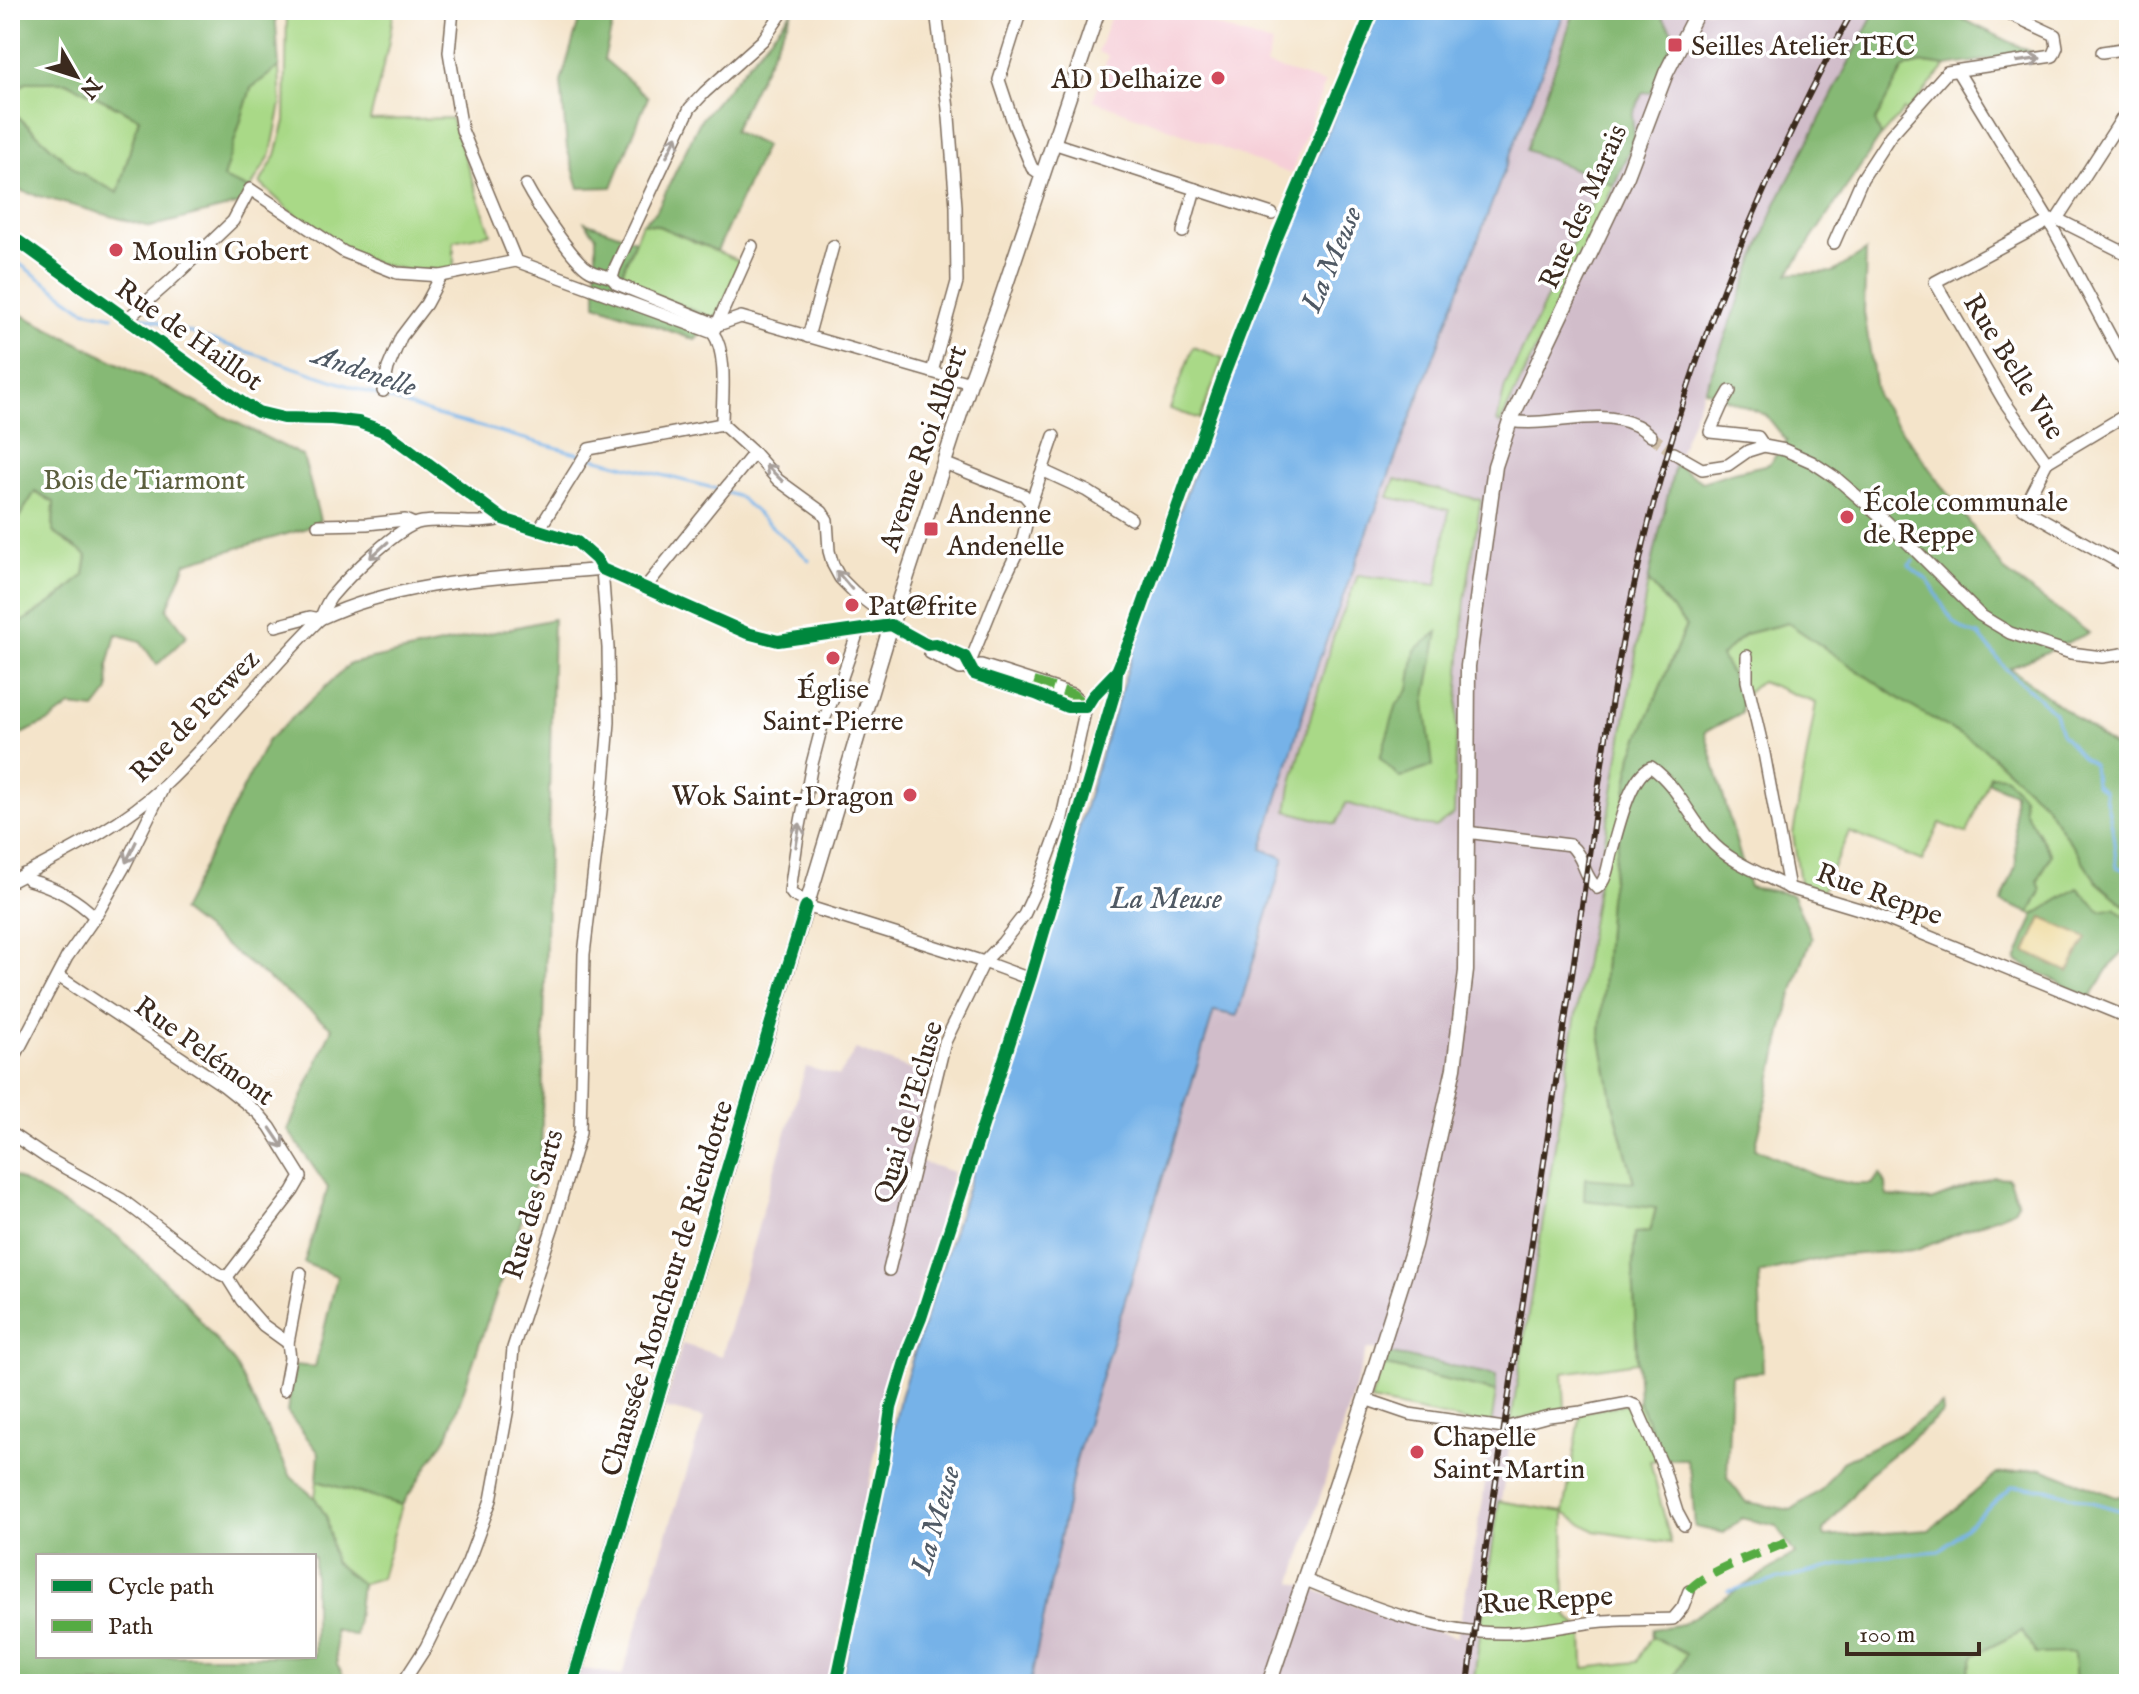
<svg xmlns="http://www.w3.org/2000/svg" width="2139" height="1694" font-family="'IM FELL English',serif">
<style>
.built{fill:#f6cfd8}
.industrial{fill:#d1bdca;fill-rule:evenodd}
.green{fill:#a9d987;stroke:#728252;stroke-width:2}
.forest{fill:#86b974;stroke:#607249;stroke-width:2;fill-rule:evenodd}
.sand{fill:#eeda9e;stroke:#94825e;stroke-width:2}
.water{fill:#76b2e8;stroke:#586e83;stroke-width:2}
.lines{fill:none;stroke-linecap:round;stroke-linejoin:round}
.stream{stroke:#76b2e8;stroke-width:3}
.minor-tunnel{stroke:#cfbfa8;stroke-width:11;stroke-dasharray:11 5.5;stroke-linecap:butt}
.minor-casing{stroke:#7c6b5a;stroke-width:14}
.major-casing{stroke:#7c6b5a;stroke-width:17}
.minor{stroke:#fff;stroke-width:11}
.major{stroke:#fff;stroke-width:14}
.rail-casing{stroke:#3b2a1e;stroke-width:6}
.rail{stroke:#fff;stroke-width:3;stroke-dasharray:9;stroke-linecap:butt}
.quiet{stroke:#55ab43;stroke-width:10;stroke-dasharray:20 10;stroke-linecap:butt}
.cycleway-casing{stroke:#fff;stroke-width:17}
.cycleway{stroke:#00873e;stroke-width:12}
.oneway{stroke:#a79f9a}
.poi-dot{fill:#d1495b;stroke:#fff;stroke-width:3}
.labels{text-anchor:middle;stroke-width:7;stroke-linejoin:round;paint-order:stroke}
.poi-label{font-size:28px;fill:#3b2a1e;stroke:#fff;text-anchor:start}
.street-label{font-size:28px;fill:#3b2a1e;stroke:#fff}
.park-label{font-size:28px;fill:#5c5f3e;stroke:#fff}
.water-label{font-size:30px;font-style:italic;fill:#505a65;stroke:#fff}
</style>
<rect width="100%" height="100%" fill="#fff"/>
<filter id="ink" filterUnits="userSpaceOnUse"><feTurbulence type="fractalNoise" baseFrequency=".0125" numOctaves="2"/><feDisplacementMap in="SourceGraphic" scale="16" xChannelSelector="R" yChannelSelector="G"/><feConvolveMatrix kernelMatrix="1 2 1 2 8 2 1 2 1" color-interpolation-filters="sRGB"/></filter>
<filter id="wash" filterUnits="userSpaceOnUse"><feTurbulence type="fractalNoise" baseFrequency=".006" numOctaves="4" result="noise"/><feDisplacementMap in="SourceGraphic" scale="32" xChannelSelector="R" yChannelSelector="G"/><feGaussianBlur stdDeviation="1.8" result="paint"/><feColorMatrix in="noise" values="0 0 0 0 0 0 0 0 0 0 0 0 0 0 0 0 0 1.4 0 .05"/><feComposite in="paint" operator="in"/></filter>
<g filter="url(#wash)">
<rect width="100%" height="100%" fill="#f4e4ca"/>
<polygon class="built" points="1113,10 1169,10 1272,44 1266,65 1325,83 1291,174 1093,100 1108,56 1098,52"/>
<g class="industrial">
<path d="M 1565,10 L 1876,10 L 1775,206 L 1675,464 L 1648,581 L 1570,1050 L 1473,1684 L 1030,1684 L 1077,1456 L 1214,1011 L 1236,1016 L 1284,858 L 1262,849 L 1319,660 ZM 1367,1349 L 1496,1375 L 1483,1500 L 1457,1637 L 1389,1617 L 1293,1582 Z"/>
<polygon points="856,1049 930,1077 910,1158 953,1172 878,1439 830,1684 572,1684 577,1668 622,1675 704,1418 665,1408 682,1344 722,1356 770,1184 806,1067 839,1076"/>
</g>
<g class="green">
<polygon points="287,10 394,10 388,46 370,120 451,118 491,233 454,241 454,269 412,271 378,264 342,251 289,210 260,183 276,155 285,121"/>
<path d="M 1925,63 L 1946,66 L 1907,112 L 1904,110 L 1881,136 L 1875,122 L 1899,74 C 1905,65 1914,65 1925,63 Z"/>
<polygon points="279,67 281,104 271,154 250,189 222,179 251,88"/>
<polygon points="27,82 67,82 139,118 118,194 77,171 10,109 10,95"/>
<polygon points="1603,180 1614,185 1500,424 1497,422 1505,387"/>
<polygon points="642,223 656,225 742,262 716,319 618,283"/>
<polygon points="1193,347 1223,358 1200,419 1170,409"/>
<polygon points="1395,479 1481,500 1465,600 1457,717 1454,814 1436,827 1420,825 1346,803 1336,824 1287,811 1291,786 1333,638 1358,575 1437,585 1449,510 1388,497"/>
<polygon points="34,492 54,502 53,532 87,555 84,575 60,596 10,630 10,527 16,522"/>
<polygon points="1648,581 1686,625 1632,755 1609,899 1600,1034 1613,1104 1634,1183 1584,1199 1656,1207 1650,1232 1635,1233 1633,1267 1637,1362 1563,1373 1565,1408 1511,1422 1570,1050"/>
<polygon points="1788,623 1907,704 1982,747 2044,803 2097,882 2129,909 2129,920 2115,908 2100,912 2078,888 2034,915 2030,913 2041,892 2038,881 2051,854 2024,810 2023,797 1990,776 1967,834 1940,823 1922,861 1849,832 1822,892 1800,883 1793,834 1816,703 1761,681 1743,697 1720,656 1745,634"/>
<polygon points="1383,1365 1496,1392 1491,1426 1370,1401"/>
<polygon points="1639,1402 1664,1459 1650,1461 1671,1543 1595,1531 1564,1513 1565,1613 1583,1632 1584,1668 1637,1662 1652,1636 1686,1654 1670,1684 1473,1684 1499,1501 1564,1512 1581,1412"/>
<polygon points="317,1481 402,1505 381,1578 361,1584 334,1562 327,1518 315,1498"/>
<polygon points="2022,1631 2074,1652 2076,1684 1964,1684 1974,1655"/>
</g>
<g class="forest">
<polygon points="10,10 275,10 279,67 251,88 223,178 250,189 241,204 150,227 10,188 10,109 77,171 118,193 139,118 67,82 27,82 10,95"/>
<polygon points="557,10 616,10 604,59 648,97 612,187 579,188 567,148 561,82 580,17"/>
<polygon points="793,10 733,131 765,146 717,251 656,225 642,223 656,212 700,121"/>
<polygon points="1575,10 1657,10 1675,35 1651,93 1643,92 1632,115 1634,139 1614,185 1526,150"/>
<path d="M 1876,10 L 1944,10 L 2033,53 L 1946,66 L 1925,63 L 1908,66 L 1903,69 L 1875,121 L 1881,136 L 1788,274 L 1833,272 L 1866,251 L 1864,312 L 1877,397 L 2006,572 L 2089,633 L 2010,668 L 2129,758 L 2129,909 L 2097,882 L 2044,803 L 1982,747 L 1907,704 L 1788,623 L 1745,634 L 1721,656 L 1743,697 L 1741,713 L 1705,732 L 1749,887 L 1792,894 L 1812,938 C 1783,1006 1774,1078 1755,1148 L 1819,1177 L 1853,1184 L 1872,1184 L 1880,1174 L 1886,1184 L 1887,1196 L 1931,1201 L 1994,1177 L 2008,1178 L 2018,1203 L 2014,1210 L 1917,1250 L 1831,1256 L 1759,1274 L 1763,1372 L 1731,1374 L 1727,1478 L 1746,1502 L 1791,1510 L 1822,1489 L 1842,1462 L 1903,1432 L 1942,1405 L 1943,1413 L 1871,1472 L 1823,1531 L 1825,1537 L 1929,1530 L 1997,1474 L 2042,1468 L 2116,1497 L 2129,1494 L 2129,1684 L 2076,1684 L 2074,1653 L 2036,1654 L 2022,1631 L 1974,1655 L 1964,1684 L 1670,1684 L 1686,1654 L 1652,1636 L 1653,1629 L 1682,1624 L 1795,1554 L 1776,1526 L 1742,1518 L 1724,1533 L 1695,1527 L 1691,1474 L 1686,1459 L 1664,1459 L 1639,1402 L 1633,1267 L 1635,1233 L 1650,1232 L 1656,1208 L 1584,1200 L 1585,1178 L 1634,1182 L 1613,1104 L 1600,1034 L 1609,899 L 1632,755 L 1686,626 L 1648,581 L 1675,464 L 1702,482 L 1730,473 L 1769,464 L 1787,441 L 1766,415 L 1705,390 L 1775,206 Z"/>
<polygon points="585,222 635,240 618,282 716,319 695,340 596,304 596,236"/>
<polygon points="10,309 303,456 320,520 304,529 186,563 167,609 187,636 157,665 140,641 116,634 108,665 109,691 95,709 70,706 50,721 10,739 10,716 17,710 14,684 10,685 10,630 60,597 84,575 87,556 53,532 54,502 35,492 16,522 10,527"/>
<polygon points="553,619 541,1163 449,1433 402,1505 317,1481 319,1453 287,1412 295,1365 315,1367 337,1276 304,1263 328,1188 288,1130 332,1028 181,911 267,741 350,664"/>
<polygon points="1438,632 1425,703 1433,766 1400,778 1380,758 1397,704 1409,690 1415,650"/>
<polygon points="1990,775 2005,776 2023,797 2024,810 2051,855 2038,881 2041,891 2030,913 2001,902 2016,866 2014,793 1988,782"/>
<polygon points="2078,888 2100,911 2115,908 2129,920 2129,946 2113,962 2090,998 2016,961 2034,915"/>
<path d="M 10,1174 L 116,1235 L 182,1298 L 234,1362 L 291,1477 L 315,1498 L 327,1518 L 334,1562 L 361,1584 L 355,1636 L 334,1629 L 337,1665 L 348,1684 L 10,1684 ZM 38,1556 L 314,1556 L 314,1656 L 38,1656 Z"/>
<polygon points="1387,1353 1496,1375 1496,1392 1383,1365"/>
</g>
<polygon class="sand" points="2042,918 2087,938 2068,972 2026,952"/>
<polygon class="water" points="1379,10 1565,10 1319,660 1262,849 1284,858 1237,1016 1214,1011 1077,1456 1030,1684 841,1684 900,1397 1034,981 1090,790 1161,562 1259,294"/>
<g class="lines">
<g class="stream">
<polyline points="10,257 84,310 113,316"/>
<polyline points="141,316 433,414 580,454"/>
<polyline points="590,457 717,489"/>
<polyline points="725,492 739,497 809,560"/>
<path d="M 1914,561 L 1909,565 C 1914,572 1923,575 1928,581 C 1945,603 1947,629 1979,635 L 2006,669 L 2055,713 L 2061,733 L 2081,756 L 2093,764 L 2095,784 L 2104,791 L 2112,826 L 2117,867 L 2129,871"/>
<polyline points="950,656 963,663"/>
<polyline points="1025,685 1068,699"/>
<polyline points="1728,1591 1874,1557 1939,1551 2013,1486 2047,1489 2129,1513"/>
<polyline points="1692,1681 1696,1684"/>
</g>
</g>
</g>
<g filter="url(#ink)">
<g class="lines">
<polyline class="minor-tunnel" points="1651,436 1674,453"/>
<defs>
<g id="minor">
<polyline points="453,10 449,52 462,130 516,261"/>
<polyline points="1021,10 999,80 1014,125 1032,168 1042,175"/>
<polyline points="2102,52 2129,48"/>
<polyline points="1958,72 2049,221 2129,371"/>
<polyline points="1053,143 1272,214"/>
<path d="M 526,185 C 536,204 572,259 588,269 C 595,274 605,275 612,278"/>
<polyline points="2057,219 2128,109"/>
<polyline points="1183,232 1195,189"/>
<polyline points="10,235 243,403 258,412 283,418 331,419 358,422 386,432 503,519 577,542 596,559 602,569 608,648 609,722 603,794 584,954 580,1133 553,1226 513,1348 508,1408 491,1500 468,1562 426,1647 402,1684"/>
<polyline points="1834,243 1862,179 1890,136 1947,72 2053,56 2057,47 2055,35 2001,10"/>
<path d="M 752,246 L 713,333 C 728,354 722,398 722,424 L 754,453 L 778,480 L 822,512 L 827,520 L 829,551 L 833,565 L 840,578 L 854,592 L 879,611 L 891,625 L 927,645 L 936,644 L 965,657 L 974,674 L 1036,694 L 1067,707 L 1086,707"/>
<polyline points="2129,255 2057,219 2049,221 1935,282 2004,401 2047,462 2129,413"/>
<polyline points="126,320 168,283 233,221 250,189 344,252 397,273 441,276 516,261 713,333"/>
<polyline points="718,325 617,284 612,278 615,268 690,108 705,92 763,40 784,10"/>
<polyline points="718,325 741,317 970,383"/>
<polyline points="808,337 833,246"/>
<polyline points="932,372 957,282 956,206 949,117 936,10"/>
<polyline points="383,391 388,368 401,337 426,304 441,276"/>
<polyline points="1730,391 1722,405 1710,432 1758,437 1764,446"/>
<path d="M 1510,421 C 1549,428 1599,407 1635,425 C 1641,427 1646,432 1651,436"/>
<polyline points="1674,453 1702,469 1728,465 1748,451 1764,446 1785,450 1812,462 1836,478 1885,520 1980,615 2010,633 2071,653 2102,657 2129,653"/>
<polyline points="2047,462 2023,508 2129,568"/>
<polyline points="944,463 1024,495 1031,503 1022,542 1000,588 969,665"/>
<polyline points="1041,474 1046,472 1087,491 1131,519"/>
<polyline points="1031,503 1054,436"/>
<polyline points="318,525 367,524 405,520 414,524"/>
<polyline points="538,531 589,449 722,424"/>
<polyline points="602,569 747,633 778,641 891,625"/>
<polyline points="644,589 754,453"/>
<path d="M 276,626 L 310,617 L 320,619 C 323,612 326,604 331,597 C 347,578 399,525 422,522 C 449,518 476,526 503,519"/>
<polyline points="927,645 930,653 960,669 981,665 1007,673 1072,694 1086,707"/>
<polyline points="1747,656 1747,681 1764,753 1789,888 1869,912 2129,1018"/>
<path d="M 1466,832 L 1570,845 C 1584,856 1583,876 1597,888 C 1607,880 1608,865 1611,853 C 1618,831 1629,776 1651,767 C 1677,785 1689,816 1710,840 C 1727,861 1765,875 1789,888"/>
<path d="M 24,874 L 29,880 C 55,887 76,898 95,917"/>
<path d="M 10,882 C 63,854 121,826 165,785 C 220,733 266,672 320,619 C 406,578 509,578 602,569"/>
<polyline points="807,902 793,895 790,891 797,842 812,764 823,722 841,680 859,629"/>
<polyline points="806,906 984,962 1030,979"/>
<polyline points="58,976 224,1086 258,1113 270,1127 301,1177 293,1191 227,1277"/>
<polyline points="10,1066 67,957 97,914 124,867 162,790"/>
<polyline points="10,1133 47,1158 121,1199 220,1274 227,1277 242,1301 263,1325 288,1343 290,1358 284,1390"/>
<polyline points="889,1270 945,1042 984,962 1003,942 1024,915 1038,885 1061,822 1086,707 1093,696 1117,671 1134,630 1191,466"/>
<polyline points="288,1343 301,1273"/>
<polyline points="1365,1399 1409,1414 1504,1428 1549,1416 1581,1412 1629,1403 1636,1406 1663,1467 1677,1512 1684,1525"/>
<path d="M 1303,1579 C 1367,1605 1432,1633 1503,1633 C 1533,1633 1563,1626 1594,1622 C 1620,1619 1647,1620 1673,1619 L 1683,1607 L 1689,1591"/>
</g>
<g id="major">
<polyline points="572,1684 891,625 970,383 999,305 1098,10"/>
<polyline points="1269,1684 1365,1399 1414,1245 1454,1068 1466,971 1468,666 1495,466 1510,421 1627,176 1666,73 1698,10"/>
</g>
</defs>
<use href="#minor" class="minor-casing"/>
<use href="#major" class="major-casing"/>
<use href="#minor" class="minor"/>
<use href="#major" class="major"/>
<defs>
<path id="rail" d="M 1468,1684 L 1482,1574 C 1511,1381 1540,1188 1569,995 C 1590,859 1604,720 1634,586 C 1677,385 1755,190 1853,10"/>
</defs>
<use href="#rail" class="rail-casing"/>
<use href="#rail" class="rail"/>
<g class="quiet">
<polyline points="1034,682 1072,694 1086,707"/>
<path d="M 1689,1591 C 1707,1570 1763,1552 1790,1541"/>
</g>
<defs>
<g id="cycleway">
<polyline points="10,235 243,403 258,412 283,418 331,419 358,422 386,432 503,519 577,542 596,559 602,569 747,633 778,641 891,625 927,645 936,644 965,657 974,674 1036,694 1067,707 1086,707 1093,696 1117,671 1134,630 1225,372 1276,240 1373,10"/>
<polyline points="572,1684 806,906"/>
<polyline points="836,1684 884,1457 891,1408 910,1345 921,1318 1030,979 1116,688 1117,671"/>
</g>
</defs>
<use href="#cycleway" class="cycleway-casing"/>
<use href="#cycleway" class="cycleway"/>
</g>
<defs><path id="oneway-shaft" d="M-6 0H5M1.5-3L5.5 0L1.5 3" fill="none" stroke-width="1.6" stroke-linecap="round" stroke-linejoin="round" transform="scale(2)"/></defs>
<g class="oneway">
<use href="#oneway-shaft" transform="translate(2029 60) rotate(-8)"/>
<use href="#oneway-shaft" transform="translate(672 146) rotate(-64)"/>
<use href="#oneway-shaft" transform="translate(774 473) rotate(-135)"/>
<use href="#oneway-shaft" transform="translate(379 550) rotate(138)"/>
<use href="#oneway-shaft" transform="translate(844 580) rotate(-130)"/>
<use href="#oneway-shaft" transform="translate(798 835) rotate(-80)"/>
<use href="#oneway-shaft" transform="translate(131 852) rotate(116)"/>
<use href="#oneway-shaft" transform="translate(277 1138) rotate(56)"/>
</g>
</g>
<g class="poi-dot">
<rect x="1667" y="37" width="16" height="16" rx="4"/>
<circle cx="1218" cy="78" r="8"/>
<circle cx="116" cy="250" r="8"/>
<circle cx="1847" cy="517" r="8"/>
<rect x="923" y="521" width="16" height="16" rx="4"/>
<circle cx="852" cy="605" r="8"/>
<circle cx="833" cy="658" r="8"/>
<circle cx="910" cy="795" r="8"/>
<circle cx="1417" cy="1452" r="8"/>
</g>
<g class="labels">
<g class="poi-label">
<text x="1691" y="55">Seilles Atelier TEC</text>
<text x="1202" y="88" text-anchor="end">AD Delhaize</text>
<text x="132" y="260">Moulin Gobert</text>
<text x="1863" y="511">École communale<tspan x="1863" dy="32">de Reppe</tspan></text>
<text x="947" y="523">Andenne<tspan x="947" dy="32">Andenelle</tspan></text>
<text x="868" y="615">Pat@frite</text>
<text x="833" y="698" text-anchor="middle">Église<tspan x="833" dy="32">Saint-Pierre</tspan></text>
<text x="894" y="805" text-anchor="end">Wok Saint-Dragon</text>
<text x="1433" y="1446">Chapelle<tspan x="1433" dy="32">Saint-Martin</tspan></text>
</g>
<g class="street-label">
<text transform="translate(1582 206) rotate(-66)" y="10">Rue des Marais</text>
<text transform="translate(190 334) rotate(35)" y="10">Rue de Haillot</text>
<text transform="translate(2015 366) rotate(58)" y="10">Rue Belle Vue</text>
<text transform="translate(922 448) rotate(-71)" y="10">Avenue Roi Albert</text>
<text transform="translate(194 715) rotate(-46)" y="10">Rue de Perwez</text>
<text transform="translate(1880 893) rotate(20)" y="10">Rue Reppe</text>
<text transform="translate(205 1050) rotate(36)" y="10">Rue Pelémont</text>
<text transform="translate(907 1112) rotate(-74)" y="10">Quai de l'Ecluse</text>
<text transform="translate(532 1204) rotate(-74)" y="10">Rue des Sarts</text>
<text transform="translate(666 1288) rotate(-73)" y="10">Chaussée Moncheur de Rieudotte</text>
<text transform="translate(1547 1599) rotate(-4)" y="10">Rue Reppe</text>
</g>
<g class="park-label">
<text x="144" y="489">Bois de Tiarmont</text>
</g>
<g class="water-label">
<text transform="translate(1331 259) rotate(-67)" y="10">La Meuse</text>
<text transform="translate(365 370) rotate(19)" y="10">Andenelle</text>
<text x="1166" y="908">La Meuse</text>
<text transform="translate(935 1520) rotate(-74)" y="10">La Meuse</text>
</g>
</g>
<rect width="2139" height="1694" fill="none" stroke="#fff" stroke-width="40"/>
<rect x="36" y="1554" width="280" height="104" fill="#ffffff" stroke="#b1aaa5" stroke-width="2"/>
<rect x="52" y="1580" width="40" height="12" fill="#00873e" stroke="#b1aaa5" stroke-width="2"/>
<text x="108" y="1594" font-size="24" fill="#3b2a1e">Cycle path</text>
<rect x="52" y="1620" width="40" height="12" fill="#55ab43" stroke="#b1aaa5" stroke-width="2"/>
<text x="108" y="1634" font-size="24" fill="#3b2a1e">Path</text>
<g transform="translate(76 76) rotate(129)" stroke="#ffffff" stroke-width="6" paint-order="stroke">
<path d="M0-6L14 30L0 20L-14 30Z" fill="#3b2a1e"/>
<text y="-12" font-size="22" font-weight="bold" text-anchor="middle" fill="#3b2a1e">N</text>
</g>
<path d="M1847 1642v12h132v-12" fill="none" stroke="#3b2a1e" stroke-width="4"/>
<text x="1859" y="1642" font-size="24" fill="#3b2a1e" stroke="#ffffff" stroke-width="6" paint-order="stroke">100 m</text>
</svg>
